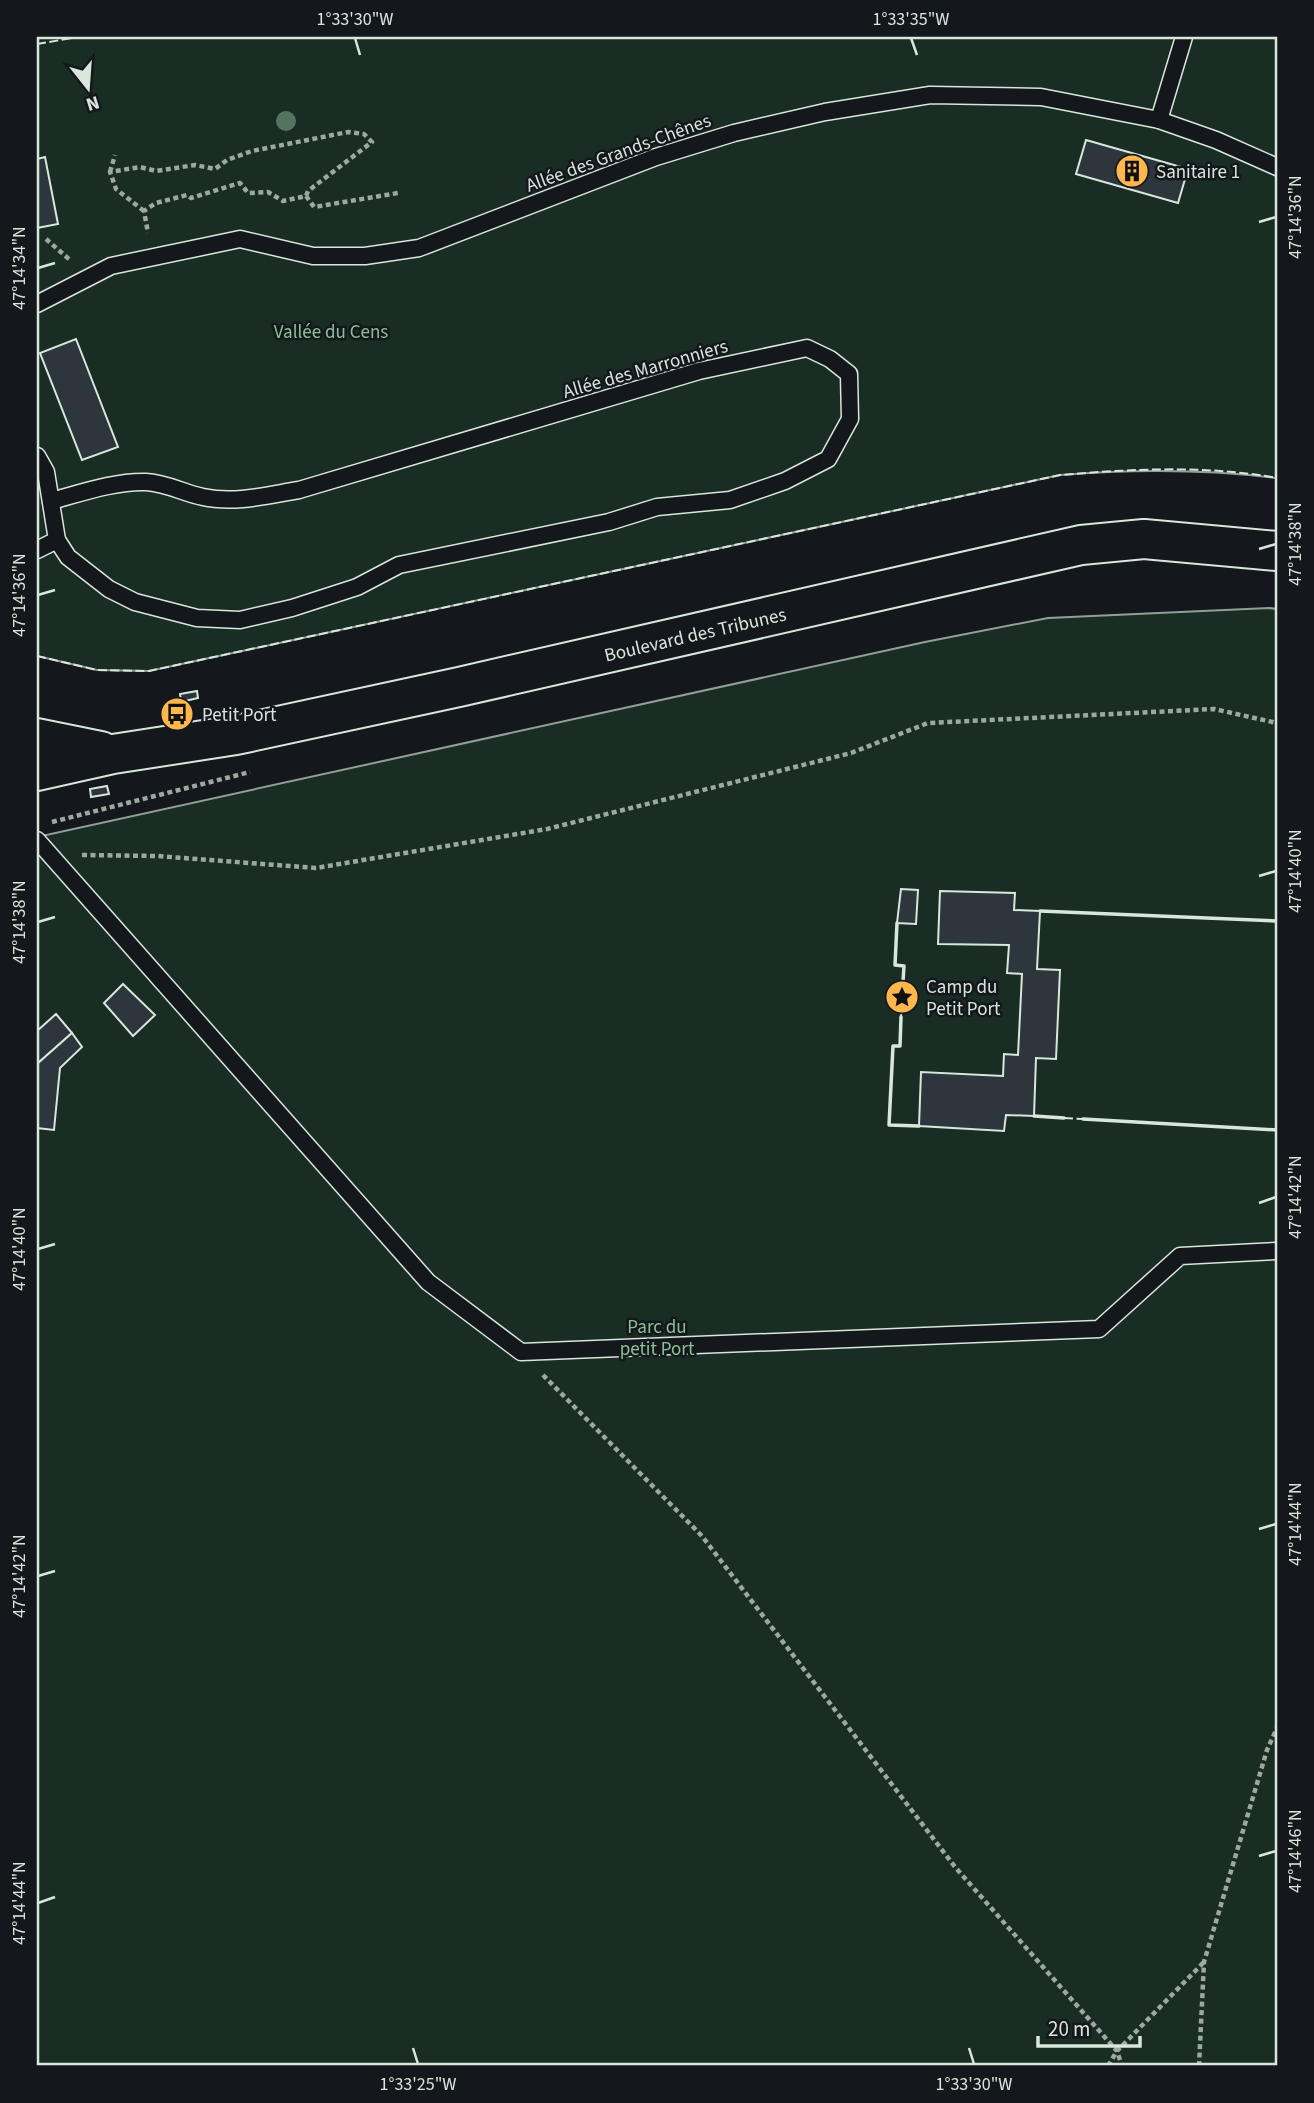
<svg xmlns="http://www.w3.org/2000/svg" width="1314" height="2103" font-family="'Source Sans 3',sans-serif">
<style>
.green{fill:#1a2d24;stroke:#939e99;stroke-width:2}
.building{fill:#2c363c;stroke:#d8e6dc;stroke-width:2}
.lines{fill:none;stroke-linecap:round;stroke-linejoin:round}
.service-casing{stroke:#d8e6dc;stroke-width:19}
.tertiary-casing{stroke:#d8e6dc;stroke-width:42}
.path{stroke:#9da8a2;stroke-width:4.5;stroke-dasharray:5 3.5;stroke-linecap:butt}
.service{stroke:#14181c;stroke-width:16}
.tertiary{stroke:#14181c;stroke-width:38}
.fence{stroke:#d8e6dc;stroke-width:2;stroke-dasharray:9 3.5;stroke-linecap:butt}
.wall{stroke:#d8e6dc;stroke-width:3.5}
.tree{fill:#55745f}
.ticks{fill:none;stroke:#d8e6dc;stroke-width:2.5}
.labels{text-anchor:middle;stroke-width:5;stroke-linejoin:round;paint-order:stroke}
.street-label{font-size:19px;fill:#d8e6dc;stroke:#14181c}
.poi-label{font-size:19px;fill:#d8e6dc;stroke:#14181c;text-anchor:start}
.park-label{font-size:19px;fill:#8ac095;stroke:#14181c}
.neatline{fill:none;stroke:#d8e6dc;stroke-width:2.5}
.ticks-label{font-size:18px;text-anchor:middle;fill:#d8e6dc}
</style>
<rect width="100%" height="100%" fill="#14181c"/>
<g class="green">
<path d="M 37,37 L 1277,37 L 1277,478 C 1204,469 1134,469 1060,475 L 149,671 L 97,670 L 37,656 Z"/>
<polygon points="1269,608 1277,609 1277,2066 37,2066 37,837 925,642 1048,618"/>
</g>
<g class="building">
<polygon points="1086,140 1188,169 1178,203 1076,174"/>
<polygon points="45,157 58,224 37,228 37,159"/>
<polygon points="76,339 118,447 82,460 40,353"/>
<polygon points="197,691 198,698 181,702 180,694"/>
<polygon points="107,786 109,794 91,797 90,789"/>
<polygon points="901,889 918,890 916,924 897,923"/>
<polygon points="940,891 1015,893 1014,910 1040,911 1037,969 1060,970 1056,1059 1036,1058 1034,1116 1006,1115 1004,1131 919,1126 921,1072 1003,1076 1004,1054 1018,1055 1022,974 1007,973 1009,945 938,944"/>
<polygon points="123,984 155,1015 133,1036 104,1003"/>
<polygon points="56,1014 72,1033 37,1064 37,1031"/>
<polygon points="72,1033 82,1047 60,1068 54,1130 37,1128 37,1064"/>
</g>
<g class="lines">
<defs>
<g id="service">
<polyline points="1159,120 1184,37"/>
<polyline points="37,304 111,266 240,239 313,256 365,256 419,248 656,157 734,133 825,112 930,95 1041,97 1159,120 1216,140 1277,167"/>
<polyline points="37,456 46,472 57,540 37,550"/>
<path d="M 51,501 C 81,493 115,481 146,482 C 167,483 183,493 203,497 C 235,504 268,495 299,490 L 699,371 L 807,348 L 830,359 L 849,374 L 850,419 L 828,459 L 785,481 L 730,500 L 657,507 L 609,522 L 399,565 L 357,587 L 292,608 L 240,620 L 197,618 L 135,602 L 109,589 L 68,557 L 57,540"/>
<polyline points="37,840 428,1282 521,1352 1099,1329 1180,1256 1277,1251"/>
</g>
<g id="tertiary">
<polyline points="37,738 101,751"/>
<polyline points="37,771 113,754 236,735 459,687 1081,545 1144,539 1277,551"/>
</g>
</defs>
<use href="#service" class="service-casing"/>
<use href="#tertiary" class="tertiary-casing"/>
<g class="path">
<polyline points="110,172 115,155"/>
<polyline points="306,196 314,207 398,193"/>
<polyline points="144,211 116,189 110,172 140,167 156,171 195,165 215,169 227,160 252,151 348,132 364,134 372,142 308,191 306,196 283,201 268,192 248,193 240,183 191,198 187,195 156,203 144,211 148,233"/>
<polyline points="46,239 70,260"/>
<polyline points="52,822 250,772"/>
<polyline points="82,855 157,856 316,868 547,829 851,753 928,723 1214,709 1277,723"/>
<polyline points="543,1375 702,1536 955,1867 1117,2051 1122,2066"/>
<polyline points="1108,2066 1117,2051 1204,1962"/>
<polyline points="1199,2066 1204,1962 1267,1750 1277,1728"/>
</g>
<use href="#service" class="service"/>
<use href="#tertiary" class="tertiary"/>
<g class="fence">
<polyline points="37,44 78,37"/>
<path d="M 37,656 L 97,670 L 149,671 L 1060,475 C 1133,469 1205,465 1277,478"/>
<polyline points="901,1017 902,997"/>
<polyline points="1064,1118 1083,1119"/>
</g>
<g class="wall">
<polyline points="1040,911 1277,921"/>
<polyline points="897,923 895,965 904,966 902,997"/>
<polyline points="901,1017 900,1046 893,1046 889,1125 919,1126"/>
<polyline points="1034,1116 1064,1118"/>
<polyline points="1083,1119 1277,1130"/>
</g>
</g>
<circle class="tree" cx="286" cy="121" r="10"/>
<path class="ticks" d="M 355,38 L 360,55M 911,38 L 917,55M 1259,222 L 1276,217M 38,268 L 55,263M 1259,549 L 1276,544M 38,595 L 55,590M 1259,876 L 1276,871M 38,922 L 55,917M 1259,1203 L 1276,1197M 38,1249 L 55,1244M 1259,1529 L 1276,1524M 38,1576 L 55,1571M 1259,1856 L 1276,1851M 38,1903 L 55,1897M 413,2048 L 418,2064M 969,2048 L 974,2064"/>
<defs>
<symbol id="building-disc" viewBox="-11 -11 22 22"><circle r="9.5" fill="#ffb74d" stroke="#14181c"/><path d="M-4-6H4V6H1V3H-1V6H-4ZM-2.5-4.3h1.7v1.8h-1.7ZM.8-4.3h1.7v1.8H.8ZM-2.5-1h1.7V.8h-1.7ZM.8-1h1.7V.8H.8Z" fill="#111"/></symbol>
<symbol id="bus-disc" viewBox="-11 -11 22 22"><circle r="9.5" fill="#ffb74d" stroke="#14181c"/><path d="M-5-6H5V4H4V6H2V4H-2V6H-4V4H-5ZM-3.5-4V0h7V-4ZM-3.5 1.2v1.5H-2V1.2ZM2 1.2v1.5H3.5V1.2Z" fill="#111"/></symbol>
<symbol id="sight-disc" viewBox="-11 -11 22 22"><circle r="9.5" fill="#ffb74d" stroke="#14181c"/><path d="M0-6L1.8-2.2L6-1.7L2.9 1.2L3.7 5.4L0 3.3L-3.7 5.4L-2.9 1.2L-6-1.7L-1.8-2.2Z" fill="#111"/></symbol>
</defs>
<g fill-rule="evenodd">
<use href="#building-disc" x="1113" y="152" width="38" height="38"/>
<use href="#bus-disc" x="158" y="695" width="38" height="38"/>
<use href="#sight-disc" x="883" y="978" width="38" height="38"/>
</g>
<g class="labels">
<g class="street-label">
<text transform="translate(618 152) rotate(-20)" y="7">Allée des Grands-Chênes</text>
<text transform="translate(645 368) rotate(-16)" y="7">Allée des Marronniers</text>
<text transform="translate(695 634) rotate(-13)" y="7">Boulevard des Tribunes</text>
</g>
<g class="poi-label">
<text x="1156" y="178">Sanitaire 1</text>
<text x="202" y="721">Petit Port</text>
<text x="926" y="993">Camp du<tspan x="926" dy="22">Petit Port</tspan></text>
</g>
<g class="park-label">
<text x="331" y="338">Vallée du Cens</text>
<text x="657" y="1333">Parc du<tspan x="657" dy="22">petit Port</tspan></text>
</g>
</g>
<rect width="1314" height="2103" fill="none" stroke="#14181c" stroke-width="77"/>
<g transform="translate(88 88) rotate(163)" stroke="#14181c" stroke-width="5" paint-order="stroke">
<path d="M0-5L12 26L0 18L-12 26Z" fill="#d8e6dc"/>
<text y="-10" font-size="19" font-weight="bold" text-anchor="middle" fill="#d8e6dc">N</text>
</g>
<path d="M1038 2036v10h102v-10" fill="none" stroke="#d8e6dc" stroke-width="3.5"/>
<text x="1048" y="2036" font-size="21" fill="#d8e6dc" stroke="#14181c" stroke-width="5" paint-order="stroke">20 m</text>
<rect x="38" y="38" width="1238" height="2026" class="neatline"/>
<g class="ticks-label">
<text x="355" y="25">1°33'30"W</text>
<text x="911" y="25">1°33'35"W</text>
<text transform="translate(1295 217) rotate(-90)" y="6">47°14'36"N</text>
<text transform="translate(19 268) rotate(-90)" y="6">47°14'34"N</text>
<text transform="translate(1295 544) rotate(-90)" y="6">47°14'38"N</text>
<text transform="translate(19 595) rotate(-90)" y="6">47°14'36"N</text>
<text transform="translate(1295 871) rotate(-90)" y="6">47°14'40"N</text>
<text transform="translate(19 922) rotate(-90)" y="6">47°14'38"N</text>
<text transform="translate(1295 1197) rotate(-90)" y="6">47°14'42"N</text>
<text transform="translate(19 1249) rotate(-90)" y="6">47°14'40"N</text>
<text transform="translate(1295 1524) rotate(-90)" y="6">47°14'44"N</text>
<text transform="translate(19 1576) rotate(-90)" y="6">47°14'42"N</text>
<text transform="translate(1295 1851) rotate(-90)" y="6">47°14'46"N</text>
<text transform="translate(19 1903) rotate(-90)" y="6">47°14'44"N</text>
<text x="418" y="2090">1°33'25"W</text>
<text x="974" y="2090">1°33'30"W</text>
</g>
</svg>
